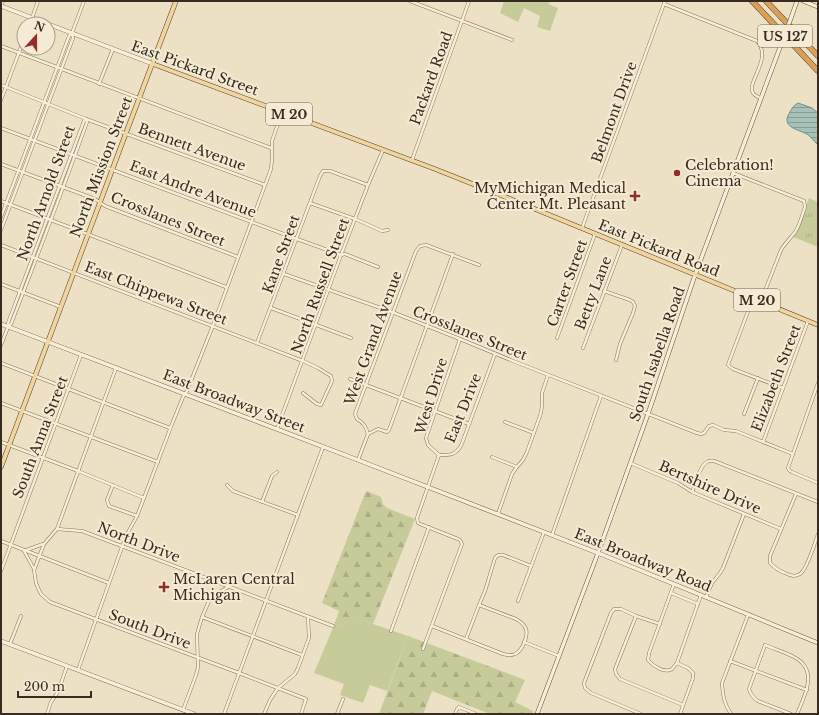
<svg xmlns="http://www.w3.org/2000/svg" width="819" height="715" font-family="'Libre Baskerville',serif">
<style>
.grass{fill:#c6cb99}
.forest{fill:url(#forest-firs)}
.park{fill:url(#park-tufts)}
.water{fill:url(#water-rules);stroke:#6d8f86}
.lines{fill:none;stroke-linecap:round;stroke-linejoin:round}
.street-casing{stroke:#88735b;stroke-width:3.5}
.secondary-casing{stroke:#6a543f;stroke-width:4.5}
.primary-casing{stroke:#56412f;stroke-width:5}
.highway-casing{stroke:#56412f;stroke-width:6}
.street{stroke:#f8eed8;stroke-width:2.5}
.secondary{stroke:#f8eed8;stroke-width:3.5}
.primary{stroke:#efd59e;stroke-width:4}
.highway{stroke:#daa058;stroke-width:5}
.secondary-bridge-casing{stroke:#6a543f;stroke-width:4.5;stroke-linecap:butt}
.secondary-bridge{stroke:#f8eed8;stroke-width:3.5}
.poi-dot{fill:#952d2e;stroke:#f5ebd4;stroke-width:1.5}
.labels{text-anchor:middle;stroke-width:4;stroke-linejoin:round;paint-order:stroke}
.shield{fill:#f5ebd4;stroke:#716555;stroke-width:1}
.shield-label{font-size:13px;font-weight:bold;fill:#382b1f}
.street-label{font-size:14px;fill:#382b1f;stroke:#f5ebd4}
.poi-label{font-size:14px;fill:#382b1f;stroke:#f5ebd4;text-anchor:start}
</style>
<defs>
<pattern id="forest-firs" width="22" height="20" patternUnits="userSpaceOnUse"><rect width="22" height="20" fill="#c6cb99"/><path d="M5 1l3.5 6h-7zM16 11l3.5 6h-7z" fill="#abae83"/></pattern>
<pattern id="park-tufts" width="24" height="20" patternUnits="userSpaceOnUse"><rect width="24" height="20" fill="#c6cb99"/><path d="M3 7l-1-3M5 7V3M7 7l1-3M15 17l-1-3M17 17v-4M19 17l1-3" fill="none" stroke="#abae83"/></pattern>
<pattern id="water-rules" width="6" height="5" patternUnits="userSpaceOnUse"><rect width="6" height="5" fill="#a7c1b9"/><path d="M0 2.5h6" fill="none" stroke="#899d96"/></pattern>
</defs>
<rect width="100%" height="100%" fill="#ede1c5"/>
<g class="grass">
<polygon points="504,1 550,1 548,4 558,8 550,31 537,27 540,16 524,8 518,22 500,13"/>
<polygon points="359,618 373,624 408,636 387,691 370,685 363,703 340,695 344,684 314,673 335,623 343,626 350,620"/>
</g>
<g class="forest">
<path d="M 366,491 L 381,497 L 383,504 L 387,508 L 415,519 L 373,624 C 360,619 355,615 343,626 L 335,623 L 339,611 L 322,603 Z"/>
<polygon points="408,636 525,680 515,702 533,711 532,714 490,714 432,691 423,714 379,714"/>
</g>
<polygon class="park" points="809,198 818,202 818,247 793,237"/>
<path class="water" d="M 798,103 L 812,108 L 818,113 L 818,145 C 814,141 811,137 807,134 C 797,129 780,127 790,112 C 792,108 794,105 798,103 Z"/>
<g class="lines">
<defs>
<g id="street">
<polyline points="410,1 512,40"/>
<path d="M 664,4 L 757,41 C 773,59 746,82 753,93 C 754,95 758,97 760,98"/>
<polyline points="1,6 3,1"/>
<polyline points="30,24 38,1"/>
<polyline points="1,46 271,148"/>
<polyline points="99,84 113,49"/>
<polyline points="1,85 86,119 265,185"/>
<polyline points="1,100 24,39"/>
<polyline points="1,128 297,239 341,255 345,254 378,267"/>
<polyline points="412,160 469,1"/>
<polyline points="1,164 95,199 105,206 238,257"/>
<path d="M 733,173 L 804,201 L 805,207 C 802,215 800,225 795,232 C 791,238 785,243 781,250 L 761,301"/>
<polyline points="1,201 226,287"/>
<polyline points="310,203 355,219 382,231 388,230"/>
<polyline points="1,217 69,36 72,33 84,1"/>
<polyline points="582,228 665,1"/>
<polyline points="1,230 73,38 72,34"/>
<polyline points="1,245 303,361 318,368 331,376 332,381 322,403 321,405 317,404 303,393"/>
<polyline points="284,274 392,312 460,339 513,361 697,433 701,434 704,433 709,426 713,425 724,430 736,431 793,454"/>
<polyline points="1,284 61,307"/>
<polyline points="604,291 630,300 633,302 635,306 633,313 620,344 616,360"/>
<polyline points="753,298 729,362 728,365 733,369 783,388"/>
<polyline points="271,308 351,338"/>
<path d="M 8,327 L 11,324 C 37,257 63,189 87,122 L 86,119"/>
<polyline points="557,338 595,234"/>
<polyline points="257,343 320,176 323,171 330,171 368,185"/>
<polyline points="1,345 8,327 8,323 84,121 86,119"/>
<polyline points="583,348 622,245"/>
<polyline points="1,363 170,428"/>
<polyline points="350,379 469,424"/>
<polyline points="818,383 788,468 790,471 792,472 818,483"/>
<polyline points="1,403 158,462"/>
<polyline points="744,414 758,378"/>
<polyline points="505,422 534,433"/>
<polyline points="277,429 341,255 368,185 383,150"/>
<path d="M 368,434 C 366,427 364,423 357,419 L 355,414 L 356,411 L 416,251 L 420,246 L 426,245 L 479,265"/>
<polyline points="368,434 378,429 387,432 389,430 453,254"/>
<polyline points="1,442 78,471 144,498"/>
<polyline points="763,442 808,321"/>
<polyline points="439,455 428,445 426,438 460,339"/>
<path d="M 439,455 C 450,455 454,456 461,446 L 495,354"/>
<polyline points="492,457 517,467"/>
<polyline points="358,460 368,434"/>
<polyline points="630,463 678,483 692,492 781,529"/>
<polyline points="113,485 107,500 109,506 137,516"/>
<polyline points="227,485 233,491 298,515"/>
<path d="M 692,492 C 695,485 700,465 707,462 C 709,460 711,461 714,461 L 818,502"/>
<path d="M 796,494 L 770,556 L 770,563 C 775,568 779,571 785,573 C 791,576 795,577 800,574 C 807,570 815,542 818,534"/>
<polyline points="262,502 272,476 277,472"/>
<polyline points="498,514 512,474 516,468 523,460 527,452 541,413 542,405 542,393 548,375"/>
<polyline points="57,529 116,368"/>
<polyline points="552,535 601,396"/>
<polyline points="1,541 109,583"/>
<polyline points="34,569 24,551 43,544"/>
<polyline points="1,571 81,355"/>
<path d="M 674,584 L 649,653 L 648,660 C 653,666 665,674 672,669 C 673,668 676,664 677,663 L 701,595"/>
<polyline points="671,593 698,604"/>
<polyline points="706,597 712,583 720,573 723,568 744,514"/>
<polyline points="518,601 544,532"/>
<polyline points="636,616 615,669 616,674 620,679 683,705"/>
<polyline points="202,617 302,655"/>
<path d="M 432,626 L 503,654 C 507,655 511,656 515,654 C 520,652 522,648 524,643 C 529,632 527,625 516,619 L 479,605"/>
<polyline points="391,631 429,527"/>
<path d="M 466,639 L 479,605 L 485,591 L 495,558 C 497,555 499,554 503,555 L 531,566"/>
<polyline points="524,642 559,656"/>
<polyline points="10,644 21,616"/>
<polyline points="423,649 462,544 460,540 458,539 420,524 418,523 417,518 439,455"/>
<polyline points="730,661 807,690"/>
<polyline points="677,663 688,668 693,673 693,678 680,714"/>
<polyline points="78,670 122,547 127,534 137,516 144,498 172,424 183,397 187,391 212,328 271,169 272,159 272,141 282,112"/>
<polyline points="183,710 196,675 198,667 197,634 202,617 209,601 213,596 228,587"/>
<polyline points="47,714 51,702 58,692 67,666"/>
<polyline points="224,714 323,447"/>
<polyline points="264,714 270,700 278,688 295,674 298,668 309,638 308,617"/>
<polyline points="301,714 306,699 239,673 50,602 41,594 38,588 36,583 34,570 44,544 50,537 57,529 82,531 333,626"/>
<polyline points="337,714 343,699"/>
<polyline points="455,714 457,709 459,707 476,714"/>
<polyline points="641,714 591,693 585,688 584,683 611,613 614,609 621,609 636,616 660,624"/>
<path d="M 731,714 C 724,703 723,697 722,683 L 748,615"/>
<path d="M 791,714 L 758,701 C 753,698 751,695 749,689 L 765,645 C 774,649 785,652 794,657 C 819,670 805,695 797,714"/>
</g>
<g id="secondary">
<polyline points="803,1 818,7"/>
<polyline points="1,6 48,24"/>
<polyline points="791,18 797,1"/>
<polyline points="48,24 153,64"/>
<polyline points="1,324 358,460 598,553 818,643"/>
<polyline points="1,641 194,714"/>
<polyline points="537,714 598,553 648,414 695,275 782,42"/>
</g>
<g id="primary">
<polyline points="153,64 435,169 513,200 818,325"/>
<polyline points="1,467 126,133 176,1"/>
</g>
<g id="highway">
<polyline points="752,1 818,71"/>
<polyline points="766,1 818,56"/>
</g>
</defs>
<use href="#street" class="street-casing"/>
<use href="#secondary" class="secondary-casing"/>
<use href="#primary" class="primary-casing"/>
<use href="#highway" class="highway-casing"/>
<use href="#street" class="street"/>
<use href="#secondary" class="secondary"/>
<use href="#primary" class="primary"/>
<use href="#highway" class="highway"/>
<defs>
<polyline id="secondary-bridge" points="782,42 791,18"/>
</defs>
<use href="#secondary-bridge" class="secondary-bridge-casing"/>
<use href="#secondary-bridge" class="secondary-bridge"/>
</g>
<g class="poi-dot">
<circle cx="677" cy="173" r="4"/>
<path d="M633 190h4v4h4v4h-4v4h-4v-4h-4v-4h4z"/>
<path d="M162 581h4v4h4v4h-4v4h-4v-4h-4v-4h4z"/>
</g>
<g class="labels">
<g class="shield">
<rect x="758" y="25" width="54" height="22" rx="3"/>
<rect x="266" y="103" width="46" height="22" rx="3"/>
<rect x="734" y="289" width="46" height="22" rx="3"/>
</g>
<g class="shield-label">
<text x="785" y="41">US 127</text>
<text x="289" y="119">M 20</text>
<text x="757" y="305">M 20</text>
</g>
<g class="street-label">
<text transform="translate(195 68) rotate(20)" y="5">East Pickard Street</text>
<text transform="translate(431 78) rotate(-70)" y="5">Packard Road</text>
<text transform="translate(614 112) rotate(-70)" y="5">Belmont Drive</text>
<text transform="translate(192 147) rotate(20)" y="5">Bennett Avenue</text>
<text transform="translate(101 167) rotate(-69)" y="5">North Mission Street</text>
<text transform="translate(193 189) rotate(21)" y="5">East Andre Avenue</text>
<text transform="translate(46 193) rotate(-70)" y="5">North Arnold Street</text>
<text transform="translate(168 219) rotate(22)" y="5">Crosslanes Street</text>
<text transform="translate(659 248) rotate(22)" y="5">East Pickard Road</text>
<text transform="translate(281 254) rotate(-70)" y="5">Kane Street</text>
<text transform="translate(567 283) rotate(-70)" y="5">Carter Street</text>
<text transform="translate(320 286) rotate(-70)" y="5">North Russell Street</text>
<text transform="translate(156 293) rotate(21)" y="5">East Chippewa Street</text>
<text transform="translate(593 293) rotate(-69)" y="5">Betty Lane</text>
<text transform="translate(470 333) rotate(22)" y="5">Crosslanes Street</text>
<text transform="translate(373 338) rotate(-70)" y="5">West Grand Avenue</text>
<text transform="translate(657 354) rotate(-71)" y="5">South Isabella Road</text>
<text transform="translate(776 378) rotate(-69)" y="5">Elizabeth Street</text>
<text transform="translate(431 396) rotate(-73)" y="5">West Drive</text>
<text transform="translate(234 401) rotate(21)" y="5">East Broadway Street</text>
<text transform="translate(463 408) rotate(-68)" y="5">East Drive</text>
<text transform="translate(40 437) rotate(-69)" y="5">South Anna Street</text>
<text transform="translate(710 487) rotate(24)" y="5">Bertshire Drive</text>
<text transform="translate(139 542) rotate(21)" y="5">North Drive</text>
<text transform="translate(643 560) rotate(22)" y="5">East Broadway Road</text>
<text transform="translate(150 629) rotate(21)" y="5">South Drive</text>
</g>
<g class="poi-label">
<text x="685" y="170">Celebration!<tspan x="685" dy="16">Cinema</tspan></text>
<text x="626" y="193" text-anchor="end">MyMichigan Medical<tspan x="626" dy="16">Center Mt. Pleasant</tspan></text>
<text x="173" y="584">McLaren Central<tspan x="173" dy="16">Michigan</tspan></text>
</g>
</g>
<rect width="819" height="715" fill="none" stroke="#382b1f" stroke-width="4"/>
<g transform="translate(36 36) rotate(21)"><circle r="19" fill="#f5ebd4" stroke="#a99e8c"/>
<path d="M0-3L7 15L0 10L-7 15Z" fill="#952d2e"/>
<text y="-6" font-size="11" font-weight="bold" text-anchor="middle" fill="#382b1f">N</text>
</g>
<path d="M18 691v6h73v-6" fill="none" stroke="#382b1f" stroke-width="2"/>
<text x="24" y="691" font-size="12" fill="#382b1f" stroke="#f5ebd4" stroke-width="3" paint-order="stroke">200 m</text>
</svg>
